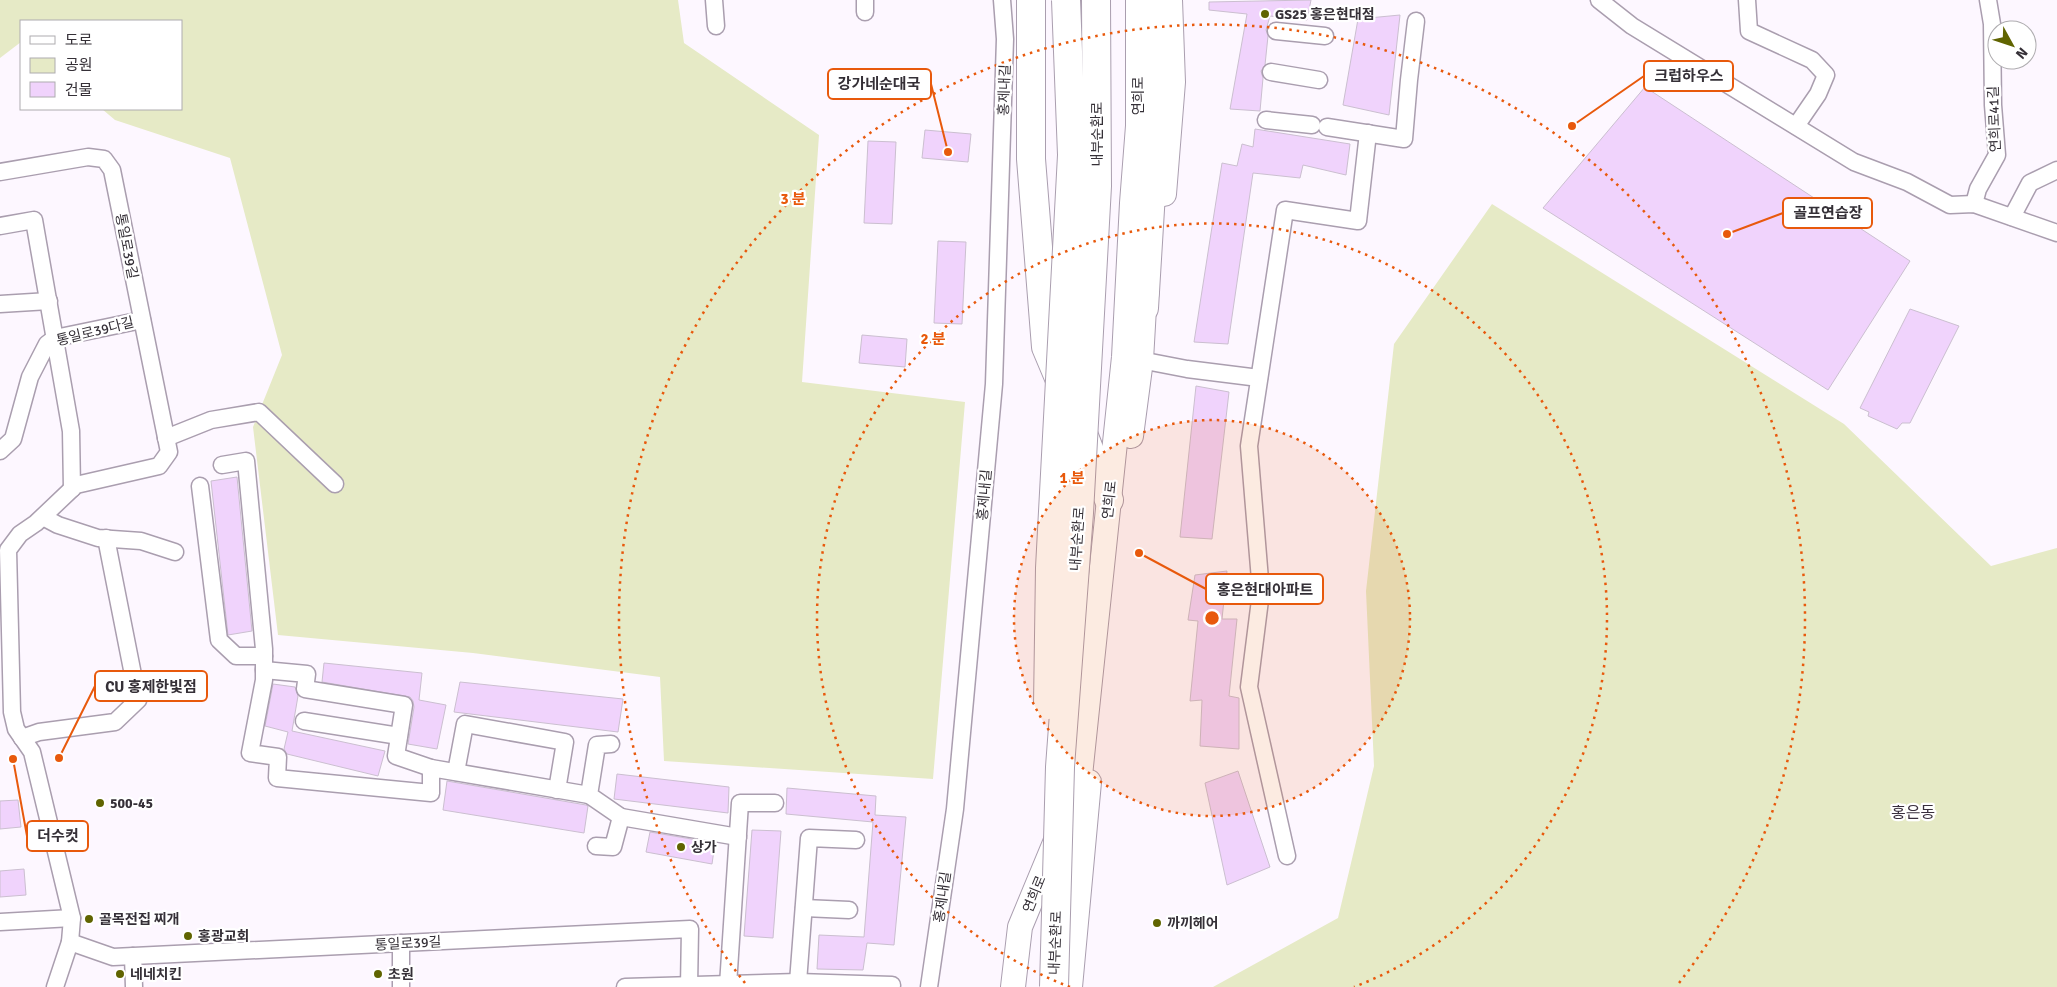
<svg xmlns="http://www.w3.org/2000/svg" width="2057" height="987" font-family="Signika,'Noto Sans KR',sans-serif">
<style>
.green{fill:#e6eac6}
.building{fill:#f0d3fc;stroke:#cbbfd0}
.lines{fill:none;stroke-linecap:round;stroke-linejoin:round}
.street-casing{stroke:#aa9eaf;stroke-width:19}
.secondary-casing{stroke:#aa9eaf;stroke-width:26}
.highway-casing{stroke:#aa9eaf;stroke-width:30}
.street{stroke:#fff;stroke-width:16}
.secondary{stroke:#fff;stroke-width:24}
.highway{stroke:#fff;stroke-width:28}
.highway-bridge-casing{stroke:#aa9eaf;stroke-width:30;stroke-linecap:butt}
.highway-bridge{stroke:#fff;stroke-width:28}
.ring{fill:none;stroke:#e8590c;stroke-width:2.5;stroke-dasharray:2.5 5}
.poi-dot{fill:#606400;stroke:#fff;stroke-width:2}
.labels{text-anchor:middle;stroke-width:4.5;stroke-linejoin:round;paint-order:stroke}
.poi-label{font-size:14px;font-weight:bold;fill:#353037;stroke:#fff;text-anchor:start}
.street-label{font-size:14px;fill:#353037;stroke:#fff}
.quarter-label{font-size:16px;fill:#392f3d;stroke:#fff}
.centre{fill:#e8590c;stroke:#fff;stroke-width:2.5}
.ring-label{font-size:15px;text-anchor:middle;font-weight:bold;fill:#e8590c;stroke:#fff;stroke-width:4.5;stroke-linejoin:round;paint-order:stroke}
.leader{fill:none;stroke:#e8590c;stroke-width:2}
.callout-dot{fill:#e8590c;stroke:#fff;stroke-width:2}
.callout{fill:#fff;stroke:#e8590c;stroke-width:2}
.callout-label{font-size:15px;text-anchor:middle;font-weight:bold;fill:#353037}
</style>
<rect width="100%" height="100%" fill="#fdf7ff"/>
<g class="green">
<polygon points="0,0 678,0 684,43 819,135 802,382 965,402 933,779 664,761 660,677 473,653 278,635 253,427 282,355 230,158 115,120 102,109 181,109 181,21 21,21 21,42 0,58"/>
<polygon points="1492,204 1844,424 1991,566 2057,548 2057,987 1213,987 1338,918 1374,766 1366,591 1394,344"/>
</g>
<g class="building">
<polygon points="1311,0 1307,20 1270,16 1266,30 1268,36 1265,65 1261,71 1263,78 1260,111 1230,109 1247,14 1209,10 1209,2"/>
<polygon points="1400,15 1389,115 1343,105 1358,19"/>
<polygon points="1645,87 1910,261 1828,390 1543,208"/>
<polygon points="1255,129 1350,144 1346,175 1303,165 1300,178 1253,173 1228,344 1194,342 1222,163 1237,166 1242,144 1253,147"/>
<polygon points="925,130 971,134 968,162 922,158"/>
<polygon points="868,141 896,142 892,224 864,223"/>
<polygon points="938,241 966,242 962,324 934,323"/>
<polygon points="1910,309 1959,326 1910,423 1902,423 1897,429 1868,416 1869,412 1860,408"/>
<polygon points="862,335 907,339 905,367 859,363"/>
<polygon points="1196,386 1229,392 1212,539 1180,537"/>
<polygon points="237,477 252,631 228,635 211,481"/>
<polygon points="1227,571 1222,619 1237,619 1229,696 1239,698 1239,749 1200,746 1202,700 1190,701 1198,621 1188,620 1195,575"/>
<polygon points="324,663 422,673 419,700 446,705 437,749 408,744 414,707 413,701 410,697 322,682"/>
<polygon points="460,682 623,699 618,732 454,712"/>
<polygon points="273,684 295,687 298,696 292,731 385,751 378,776 287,754 284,749 288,732 265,726"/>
<polygon points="1238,771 1270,867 1227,885 1205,783"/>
<polygon points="617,774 729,787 728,813 614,799"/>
<polygon points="447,781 586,805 588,806 584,833 443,810"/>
<polygon points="787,788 876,796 875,815 906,817 894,945 867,943 863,970 817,969 819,935 864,937 873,822 786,814"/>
<polygon points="18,800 21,827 0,829 0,801"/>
<polygon points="752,830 781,831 773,938 744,936"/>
<polygon points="650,832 715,843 712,864 646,852"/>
<polygon points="24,869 26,895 0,897 0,871"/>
</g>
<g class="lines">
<defs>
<g id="street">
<polyline points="714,0 716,26"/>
<polyline points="1599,0 1632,26 1854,162 1907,182 1950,205 1974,204 2057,233"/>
<polyline points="1747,0 1749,31 1812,60 1826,75 1818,94 1796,126"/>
<polyline points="865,12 865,0"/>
<polyline points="1276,31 1325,36"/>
<polyline points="1271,72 1319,80"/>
<polyline points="1266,120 1312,125"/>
<polyline points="1327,127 1404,139 1409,80 1416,21"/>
<polyline points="0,172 88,157 104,159 112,170 169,452 159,466 76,485 36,523 20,534 8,550 12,712 16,729 32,752 72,918 70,942 55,987"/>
<polyline points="1974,204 1978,189 1997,155 1993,105 1992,24 1988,0"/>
<polyline points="2012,217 2030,183 2057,170"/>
<polyline points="0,226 34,220 71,431 72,489"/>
<polyline points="0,304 49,301"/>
<polyline points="1130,358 1187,369 1259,378"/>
<polyline points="166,438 211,420 259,412 335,484"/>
<polyline points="0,451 13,439 30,377 47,344 55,338 142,320"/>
<polyline points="222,465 246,461 264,649 264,680 250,753 278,757 277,778 431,793 431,768 589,795"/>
<polyline points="200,486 219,640 236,656 264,656"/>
<polyline points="43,517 58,525 98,538 141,541 175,552"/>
<polyline points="264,670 307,674 305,689 404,705 396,756 431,768"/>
<polyline points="304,721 399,736"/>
<polyline points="22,738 39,732 115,722 138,700 106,538"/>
<polyline points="611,744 597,745 589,795 621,817"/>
<polyline points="456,772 465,724 565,742 557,790"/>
<polyline points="596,846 613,847 621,817 738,837"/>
<polyline points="1287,856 1249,687 1261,592 1249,446 1285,210 1358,221 1368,133"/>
<polyline points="804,908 849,910"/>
<polyline points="0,922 72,918"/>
<polyline points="70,942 113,957 690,929 689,987"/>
<polyline points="401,943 401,987"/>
<polyline points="133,956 134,987"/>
<polyline points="798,982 809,838 856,840"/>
<polyline points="728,985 740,803 775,803"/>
<polyline points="625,987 798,982 892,985"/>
<polyline points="929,987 955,809 994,384 1005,39 1002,0"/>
</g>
<g id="secondary">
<polyline points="1164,194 1173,82 1170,0"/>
<polyline points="1131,436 1141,360 1144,308 1147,291"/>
<polyline points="1013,987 1020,927 1079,785 1124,357 1132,203 1138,126 1138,0"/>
<polyline points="1070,987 1089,782"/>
</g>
<g id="highway">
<polyline points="1031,0 1031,159 1046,347 1062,385"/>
<polyline points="1144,308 1155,127 1156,0"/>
<polyline points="1082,431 1109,500"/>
</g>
</defs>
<use href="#street" class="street-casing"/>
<use href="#secondary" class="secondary-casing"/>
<use href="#highway" class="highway-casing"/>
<use href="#street" class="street"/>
<use href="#secondary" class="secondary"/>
<use href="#highway" class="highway"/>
<defs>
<g id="highway-bridge">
<polyline points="1048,705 1050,568 1072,155 1066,0"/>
<polyline points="1054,987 1060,767 1079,513 1097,186 1096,0"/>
</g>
</defs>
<use href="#highway-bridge" class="highway-bridge-casing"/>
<use href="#highway-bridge" class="highway-bridge"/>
</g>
<circle cx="1212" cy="618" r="198" fill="#e8590c" fill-opacity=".12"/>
<g class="ring">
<circle cx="1212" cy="618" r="198"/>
<path d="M1070 987A395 395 0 1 1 1354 987"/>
<path d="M745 983A593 593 0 1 1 1679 983"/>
</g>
<g class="poi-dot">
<circle cx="1265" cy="14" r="5"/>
<circle cx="100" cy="803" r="5"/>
<circle cx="681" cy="847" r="5"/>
<circle cx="89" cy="919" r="5"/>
<circle cx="1157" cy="923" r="5"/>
<circle cx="188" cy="936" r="5"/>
<circle cx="120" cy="974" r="5"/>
<circle cx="378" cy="974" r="5"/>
</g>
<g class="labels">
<g class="poi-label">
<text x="1275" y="19">GS25 홍은현대점</text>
<text x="110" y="808">500-45</text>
<text x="691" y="852">상가</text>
<text x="99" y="924">골목전집 찌개</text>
<text x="1167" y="928">까끼헤어</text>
<text x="198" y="941">홍광교회</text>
<text x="130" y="979">네네치킨</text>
<text x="388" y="979">초원</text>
</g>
<g class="street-label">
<text transform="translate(1004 90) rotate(-88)" y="5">홍제내길</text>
<text transform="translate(1138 96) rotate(-90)" y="5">연희로</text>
<text transform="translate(1994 119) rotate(-92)" y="5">연희로41길</text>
<text transform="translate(1097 134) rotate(-90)" y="5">내부순환로</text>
<text transform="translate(127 246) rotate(79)" y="5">통일로39길</text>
<text transform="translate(95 331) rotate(-14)" y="5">통일로39다길</text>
<text transform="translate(984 495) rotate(-85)" y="5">홍제내길</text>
<text transform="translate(1109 500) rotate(-84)" y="5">연희로</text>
<text transform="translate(1077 539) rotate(-86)" y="5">내부순환로</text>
<text transform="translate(1034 894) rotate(-68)" y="5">연희로</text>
<text transform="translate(942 897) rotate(-82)" y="5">홍제내길</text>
<text transform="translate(408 943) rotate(-3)" y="5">통일로39길</text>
<text transform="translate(1055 943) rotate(-88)" y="5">내부순환로</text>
</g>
<g class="quarter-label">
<text x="1913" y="818">홍은동</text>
</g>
</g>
<circle cx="1212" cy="618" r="8" class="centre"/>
<g class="ring-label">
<text x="793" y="204">3 분</text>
<text x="933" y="344">2 분</text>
<text x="1072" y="483">1 분</text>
</g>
<path class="leader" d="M1572 126L1644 76M948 152L931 84M1727 234L1783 213M1139 553L1206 589M59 758L95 686M13 759L27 836"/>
<g class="callout-dot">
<circle cx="1572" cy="126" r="5"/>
<circle cx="948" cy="152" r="5"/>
<circle cx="1727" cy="234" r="5"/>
<circle cx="1139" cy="553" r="5"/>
<circle cx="59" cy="758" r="5"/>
<circle cx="13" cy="759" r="5"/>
</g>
<g class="callout">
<rect x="1644" y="61" width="89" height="30" rx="5"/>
<rect x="828" y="69" width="103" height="30" rx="5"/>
<rect x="1783" y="198" width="89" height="30" rx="5"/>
<rect x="1206" y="574" width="117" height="30" rx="5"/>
<rect x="95" y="671" width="112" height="30" rx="5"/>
<rect x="27" y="821" width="61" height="30" rx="5"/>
</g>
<g class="callout-label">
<text x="1689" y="81">크럽하우스</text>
<text x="879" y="89">강가네순대국</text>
<text x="1828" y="218">골프연습장</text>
<text x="1265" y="595">홍은현대아파트</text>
<text x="151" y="692">CU 홍제한빛점</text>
<text x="58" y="841">더수컷</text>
</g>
<rect x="20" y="20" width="162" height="90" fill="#ffffff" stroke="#aeacaf"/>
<rect x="30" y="36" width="25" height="8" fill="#ffffff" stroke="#aeacaf"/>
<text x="65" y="45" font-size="15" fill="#353037">도로</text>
<rect x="30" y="58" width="25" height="15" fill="#e6eac6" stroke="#aeacaf"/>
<text x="65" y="70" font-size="15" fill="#353037">공원</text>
<rect x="30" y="82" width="25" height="15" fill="#f0d3fc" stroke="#aeacaf"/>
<text x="65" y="95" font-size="15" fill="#353037">건물</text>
<g transform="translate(2012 45) rotate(130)"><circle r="24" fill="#ffffff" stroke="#aeacaf"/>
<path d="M0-4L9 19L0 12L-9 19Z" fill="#606400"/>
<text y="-8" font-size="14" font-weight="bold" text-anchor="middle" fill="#353037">N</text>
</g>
</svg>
